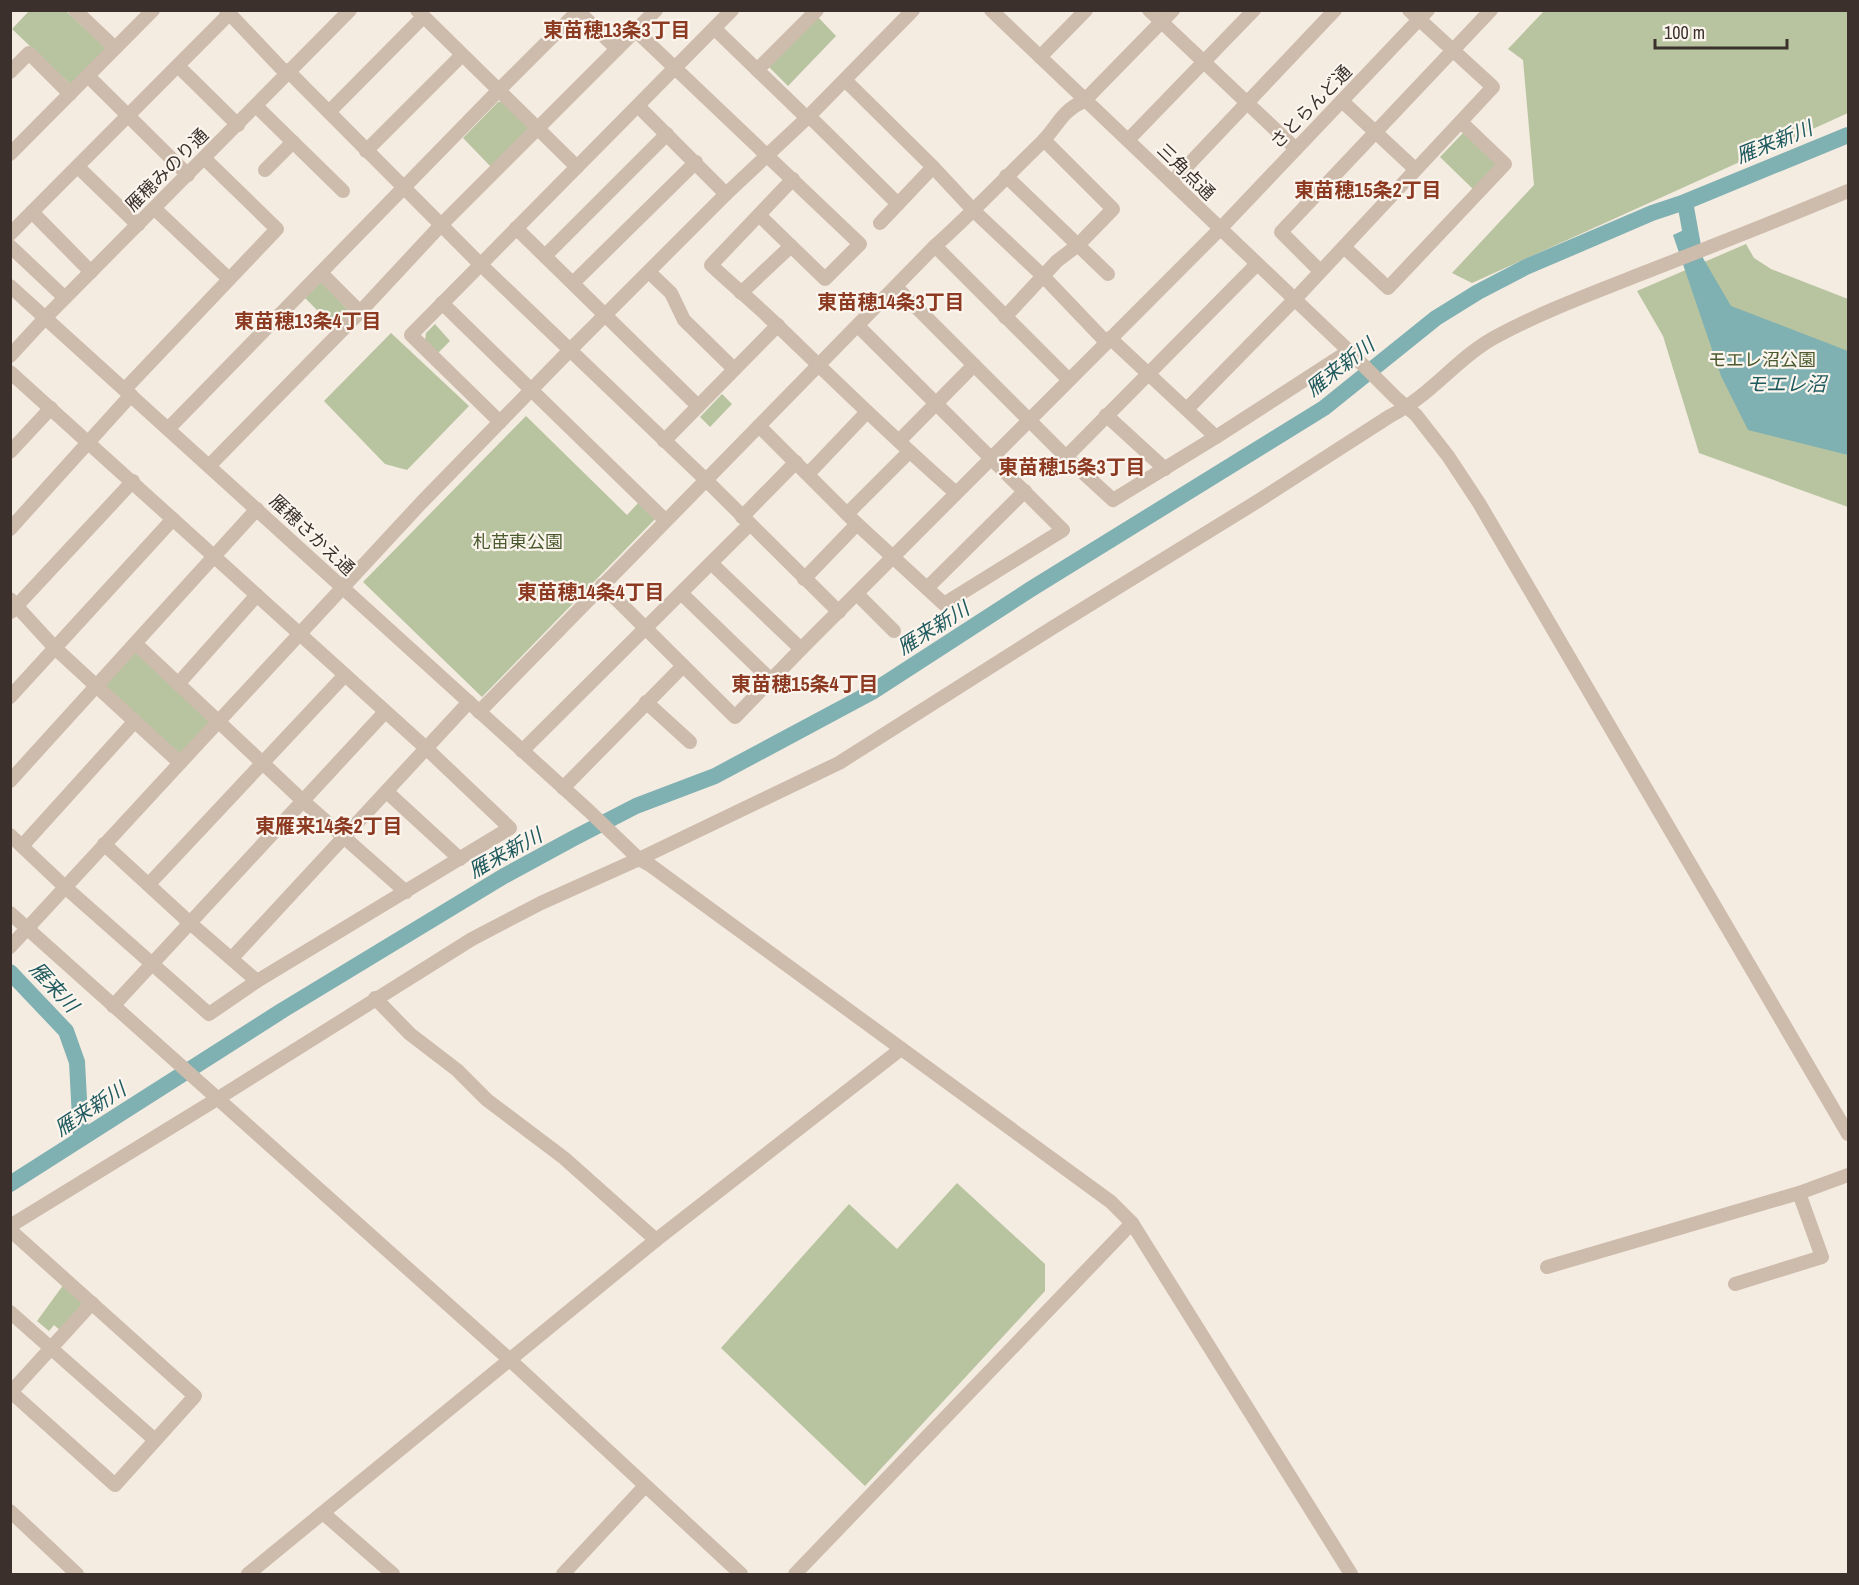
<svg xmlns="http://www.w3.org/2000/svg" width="1859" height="1585" font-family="'Archivo Narrow','Noto Sans JP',sans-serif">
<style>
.green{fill:#b8c4a0}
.water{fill:#7fb0b2}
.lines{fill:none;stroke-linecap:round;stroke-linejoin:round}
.river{stroke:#7fb0b2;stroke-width:16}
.minor{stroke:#cdbbac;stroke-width:14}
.labels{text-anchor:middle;stroke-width:4.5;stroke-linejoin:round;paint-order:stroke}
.street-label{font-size:18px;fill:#3b302b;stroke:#fbf5ee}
.park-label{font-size:18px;fill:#4a5a2e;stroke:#fbf5ee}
.neighbourhood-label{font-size:20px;font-weight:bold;fill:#8c3b22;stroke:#fbf5ee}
.water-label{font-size:20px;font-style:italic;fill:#1f5a5e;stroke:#fbf5ee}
</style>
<rect width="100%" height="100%" fill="#f4ebe1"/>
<g class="green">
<polygon points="29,11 66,11 106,48 71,85 12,29"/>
<polygon points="1544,11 1848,11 1848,113 1472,283 1452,273 1534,185 1523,60 1508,49"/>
<polygon points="817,16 836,36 788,86 768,66"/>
<polygon points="504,101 530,126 529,132 492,168 463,138 498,102"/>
<polygon points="1463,133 1496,159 1496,167 1474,190 1440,157"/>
<polygon points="1746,244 1754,258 1771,269 1848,299 1848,507 1699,453 1663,336 1637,291"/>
<polygon points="321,282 350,312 335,328 305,298"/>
<polygon points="435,324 450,341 438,353 425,340 426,333"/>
<polygon points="391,333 469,406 407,470 385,464 324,401"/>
<polygon points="722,394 732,404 710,427 700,417"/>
<polygon points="526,416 627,515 640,501 657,517 482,697 363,582"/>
<polygon points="136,651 211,721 180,756 103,686"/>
<polygon points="957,1183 1045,1264 1045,1291 865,1486 721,1348 849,1204 897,1249"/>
<polygon points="64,1284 85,1300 61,1331 54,1325 49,1331 37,1321"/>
</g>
<polygon class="water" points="1686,229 1731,306 1848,351 1848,455 1748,430 1721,376 1673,235"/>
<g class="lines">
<g class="river">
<polyline points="1685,202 1695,257"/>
<polyline points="10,972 66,1031 77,1062 81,1137"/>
<polyline points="10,1184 283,1010 504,876 574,838 636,806 715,776 872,692 1031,589 1324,408 1436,318 1478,292 1526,267 1652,213 1685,202 1848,135"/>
</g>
<g class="minor">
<polyline points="75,10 115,48"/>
<polyline points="226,10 281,68 290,73 480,264 707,481 839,612"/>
<polyline points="417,10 577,167"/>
<polyline points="577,10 617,49"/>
<polyline points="991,10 1349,351 1395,397 1416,415 1448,456 1479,503 1848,1134"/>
<polyline points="1149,10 1296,149"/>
<polyline points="715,29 807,118"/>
<polyline points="636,31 860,244 825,279 759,215"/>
<polyline points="1040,57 1086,10"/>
<polyline points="178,66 238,125"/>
<polyline points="757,70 817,10"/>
<polyline points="10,72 29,53 70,94"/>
<polyline points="88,76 188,175"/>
<polyline points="845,80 933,167 974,211 1043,276 1106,342"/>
<polyline points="1342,101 1415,169"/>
<polyline points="256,106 343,191"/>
<polyline points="638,106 726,194"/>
<polyline points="329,112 423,17"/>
<polyline points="809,116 898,204"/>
<polyline points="1128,140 1254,10"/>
<polyline points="366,151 461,56"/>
<polyline points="10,154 153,10"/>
<polyline points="78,167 138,225"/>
<polyline points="265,170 293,142"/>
<polyline points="1006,176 1108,274"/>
<path d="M 793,179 L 711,265 C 733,286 757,305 779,327 C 837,383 895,440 956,493"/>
<polyline points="1172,182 1335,10"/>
<polyline points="155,209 229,279"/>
<polyline points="32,212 91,272"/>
<polyline points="880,223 933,167"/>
<polyline points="516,228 698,406"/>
<polyline points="10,234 229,14"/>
<polyline points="10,246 65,298"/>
<polyline points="935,246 1069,380"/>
<polyline points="1344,247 1388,288 1505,164 1461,122"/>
<polyline points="545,256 667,134"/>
<polyline points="1320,271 1281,232 1491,10"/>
<polyline points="649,272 671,293 684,320 734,369"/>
<polyline points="321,273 360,312"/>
<polyline points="573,283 696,162"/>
<polyline points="10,286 589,811 639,859 650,865 1111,1202 1132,1223 1351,1574"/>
<polyline points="896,287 1066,457 1113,500 1216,437 1349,351"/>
<polyline points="741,293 791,246"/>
<polyline points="442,303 665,520"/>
<polyline points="1005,317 1057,261 1078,245 1113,209 1044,140"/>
<polyline points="1110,338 1216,437"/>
<polyline points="10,356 46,317 350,10"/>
<polyline points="10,372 427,749 510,828 257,981 209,1014 65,887 10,835"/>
<polyline points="125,389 277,229 205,159"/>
<polyline points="1187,409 1295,299 1493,87 1409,10"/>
<polyline points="1106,415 1165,469"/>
<polyline points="500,422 411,335 732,10"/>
<polyline points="759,426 857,524 944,604 1063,530 858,326"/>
<polyline points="168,429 499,90 579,10"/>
<polyline points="664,441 778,325"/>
<polyline points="899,441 974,365"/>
<polyline points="10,452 51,408"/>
<polyline points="1066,457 1257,264"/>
<polyline points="209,466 360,312 441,225 656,10"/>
<polyline points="808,474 867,412"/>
<polyline points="847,514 909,452"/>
<polyline points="742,517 796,462"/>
<polyline points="10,529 131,395"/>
<polyline points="711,563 801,649"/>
<polyline points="804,579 857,524"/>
<polyline points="602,585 735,717 801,649 1220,229 1428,10"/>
<polyline points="927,588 1025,491"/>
<polyline points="681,593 771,680"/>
<polyline points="857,594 894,631"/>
<polyline points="10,599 55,648 180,763 421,503 570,350 726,194 807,118 913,10"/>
<polyline points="11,612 133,481"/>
<polyline points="136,644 303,801 406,892"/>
<polyline points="178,684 257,595"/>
<polyline points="10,697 173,519"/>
<polyline points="646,702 690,742"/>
<path d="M 479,712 L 935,246 C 972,213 1006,177 1042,142 C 1058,126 1061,111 1084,101 L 1173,10"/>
<polyline points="522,751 750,524"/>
<polyline points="10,781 257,509"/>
<polyline points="563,788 683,666"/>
<polyline points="387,792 460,859"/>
<polyline points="104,844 190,923 257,981"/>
<polyline points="22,846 135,721"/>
<polyline points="149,884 345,675"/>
<polyline points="10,913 510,1360 741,1574"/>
<polyline points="10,947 180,763"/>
<polyline points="232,958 469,702"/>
<polyline points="375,998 410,1034 457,1070 487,1100 564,1158 656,1240"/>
<polyline points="113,1006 385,712"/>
<path d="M 10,1226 L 217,1099 L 472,939 L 541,903 L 639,859 L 839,763 L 1052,628 L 1258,501 L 1390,416 C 1431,396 1458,356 1499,335 C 1542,312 1588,295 1633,277 C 1705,249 1777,221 1848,191"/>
<polyline points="10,1230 195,1396 115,1485 10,1391"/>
<polyline points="1547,1267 1799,1193 1848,1175"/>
<polyline points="1735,1284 1822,1257 1799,1193"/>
<polyline points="10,1312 155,1440"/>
<polyline points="11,1392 92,1303"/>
<polyline points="10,1511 77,1574"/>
<polyline points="323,1513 393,1574"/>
<polyline points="248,1574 656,1240 901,1049"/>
<polyline points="563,1574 645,1486"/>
<polyline points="795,1574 1132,1223"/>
</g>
</g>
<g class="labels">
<g class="street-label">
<text transform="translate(1311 107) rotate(-46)" y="6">さとらんど通</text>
<text transform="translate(167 170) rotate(-45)" y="6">雁穂みのり通</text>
<text transform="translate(1186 172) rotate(44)" y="6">三角点通</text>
<text transform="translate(312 535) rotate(43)" y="6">雁穂さかえ通</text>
</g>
<g class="park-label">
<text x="1762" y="366">モエレ沼公園</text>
<text x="518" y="548">札苗東公園</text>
</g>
<g class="neighbourhood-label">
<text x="617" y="37">東苗穂13条3丁目</text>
<text x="1368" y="197">東苗穂15条2丁目</text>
<text x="891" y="309">東苗穂14条3丁目</text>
<text x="308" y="328">東苗穂13条4丁目</text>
<text x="1072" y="474">東苗穂15条3丁目</text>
<text x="591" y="599">東苗穂14条4丁目</text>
<text x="805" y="691">東苗穂15条4丁目</text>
<text x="329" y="833">東雁来14条2丁目</text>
</g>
<g class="water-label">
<text transform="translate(1774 142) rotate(-22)" y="7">雁来新川</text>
<text transform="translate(1340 367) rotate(-38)" y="7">雁来新川</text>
<text x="1786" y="391">モエレ沼</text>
<text transform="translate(933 628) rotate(-32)" y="7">雁来新川</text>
<text transform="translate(505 853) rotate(-29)" y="7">雁来新川</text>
<text transform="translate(54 987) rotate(47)" y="7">雁来川</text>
<text transform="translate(90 1109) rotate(-33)" y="7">雁来新川</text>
</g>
</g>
<rect width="1859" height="1585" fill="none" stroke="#3b302b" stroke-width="24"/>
<path d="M1655 39v9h132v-9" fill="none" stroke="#3b302b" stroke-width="3"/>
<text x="1664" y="39" font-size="18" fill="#3b302b" stroke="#fbf5ee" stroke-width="4.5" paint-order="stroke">100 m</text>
</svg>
